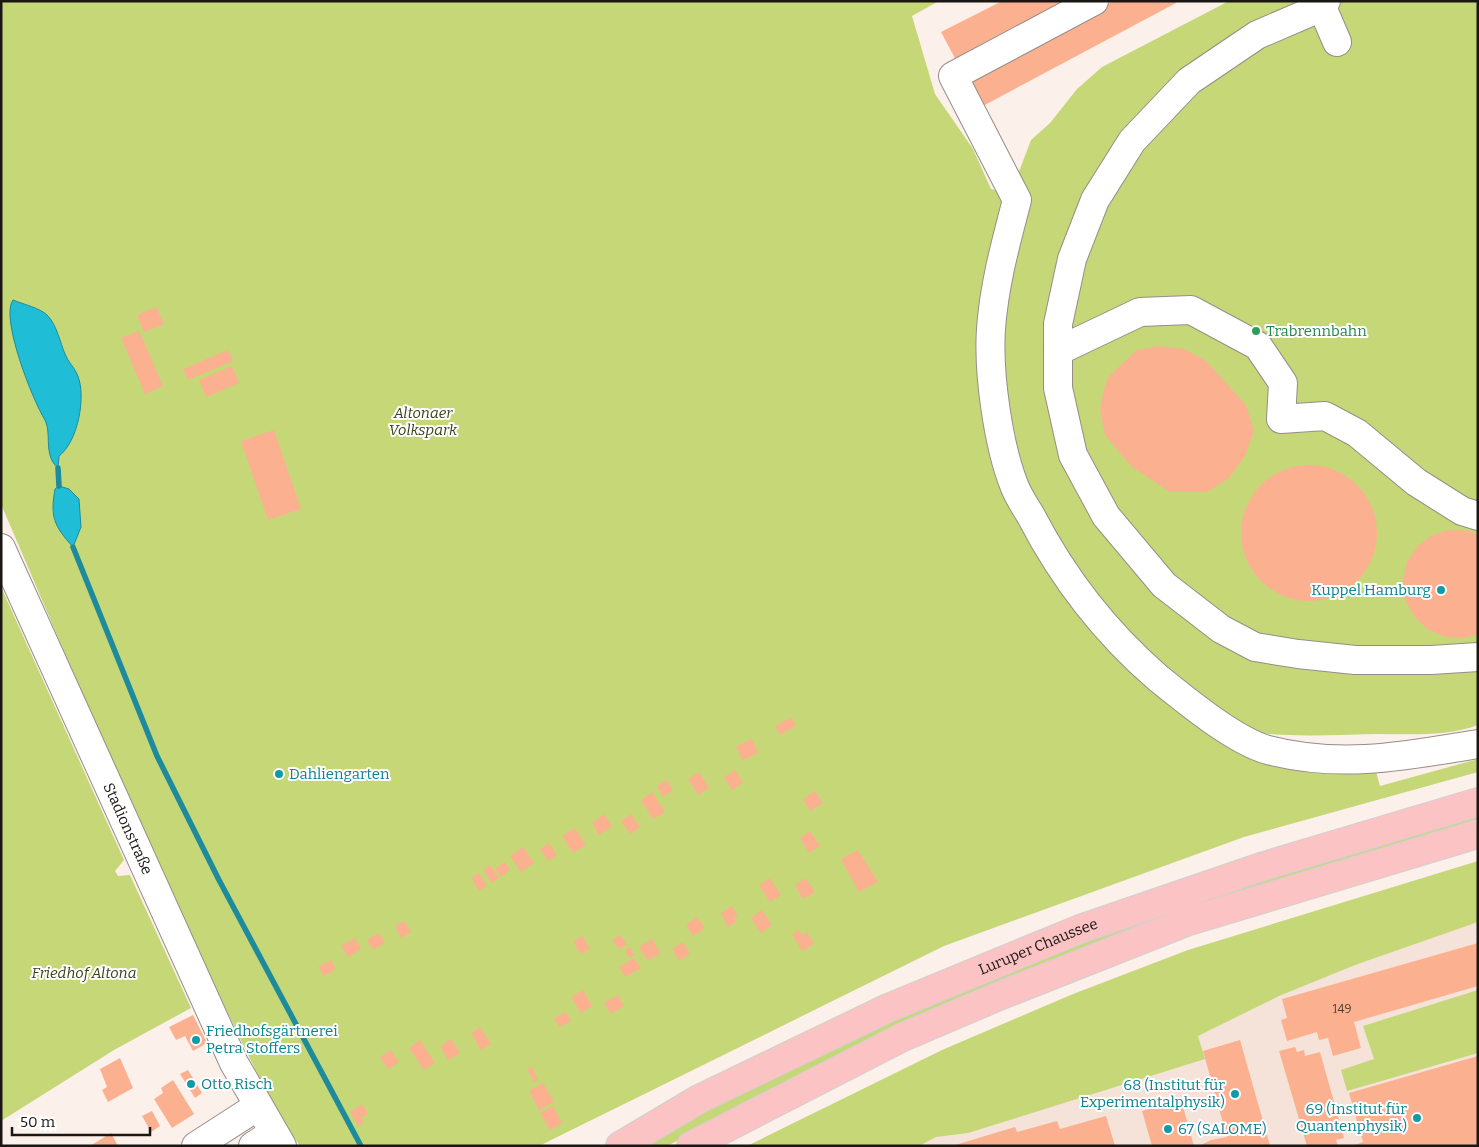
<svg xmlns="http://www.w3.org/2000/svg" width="1479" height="1147" font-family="Bitter,serif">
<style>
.built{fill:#f5e2d9}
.green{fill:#c6d778}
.water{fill:#20bdd6;stroke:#1e8b9c}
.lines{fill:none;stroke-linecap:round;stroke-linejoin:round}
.stream{stroke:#1e8b9c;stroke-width:5.5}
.building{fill:#fbb190}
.minor-casing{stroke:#978d88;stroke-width:30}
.major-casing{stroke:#d1d0d0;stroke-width:30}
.minor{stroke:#fff;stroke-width:28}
.major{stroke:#fbc3c3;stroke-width:28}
.leisure-dot{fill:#2e9e5b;stroke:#fff;stroke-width:2}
.culture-dot{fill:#0f9aa8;stroke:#fff;stroke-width:2}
.labels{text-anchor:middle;stroke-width:4;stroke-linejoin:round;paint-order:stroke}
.number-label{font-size:12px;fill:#523d33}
.leisure-label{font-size:15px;fill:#27864d;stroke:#fff;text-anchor:start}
.park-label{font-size:15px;font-style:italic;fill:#3a4118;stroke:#fff}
.culture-label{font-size:15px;fill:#0d838f;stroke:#fff;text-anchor:start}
.street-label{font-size:15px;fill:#1a1614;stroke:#fff}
</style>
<rect width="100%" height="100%" fill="#fcf0eb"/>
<polygon class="built" points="1478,881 1478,1146 798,1146"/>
<g class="green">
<path d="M 1,1 L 939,1 L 912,16 L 935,94 L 973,149 L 991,189 L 1004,192 L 1015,182 L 1031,140 L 1050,123 L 1077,89 L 1102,67 L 1229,1 L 1478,1 L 1478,725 C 1446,737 1409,734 1375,734 C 1331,735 1288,738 1244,731 L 1375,768 L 1380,786 L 1478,759 L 1478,772 L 1244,837 L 944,946 L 539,1146 L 300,1146 L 274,1108 L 151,855 L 1,504 Z"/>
<polygon points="1,587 124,860 115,871 118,876 130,875 191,1008 114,1050 1,1121"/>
<polygon points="1478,812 1478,824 852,1053 667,1146 638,1146 692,1116 912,1009 1180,904"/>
<polygon points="1478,861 1478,922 1355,965 1279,996 1198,1036 1205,1059 968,1133 936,1137 919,1146 747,1146 942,1050 1073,994 1188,950"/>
<polygon points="1478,990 1478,1053 1347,1091 1341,1070 1374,1059 1363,1026"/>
</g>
<g class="water">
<path d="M 13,300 C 22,304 41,308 48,316 C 57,326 60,342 65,354 C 68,362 74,367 77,374 C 87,395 78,442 59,456 L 58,468 C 43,455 52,435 45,420 C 32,399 0,317 13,300 Z"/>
<path d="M 59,486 L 69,489 L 79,499 L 81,527 L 73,547 C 54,526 50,517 55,489 Z"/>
</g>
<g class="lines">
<g class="stream">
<polyline points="58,468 59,486"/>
<polyline points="73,547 157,756 219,880 361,1146"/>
</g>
</g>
<g class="building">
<polygon points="1002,1 1075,1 957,62 941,32"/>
<polygon points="1113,1 1175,1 1176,3 981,107 966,79"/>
<polygon points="156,307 164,324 144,332 137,315"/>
<polygon points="139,331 163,386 145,394 121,338"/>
<polygon points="1160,346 1184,349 1205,360 1246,405 1254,431 1245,456 1229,478 1207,492 1170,492 1131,466 1105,435 1100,409 1104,389 1109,376 1137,350"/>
<polygon points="228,350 233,361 188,380 183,369"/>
<polygon points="232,366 239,383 206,397 199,380"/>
<polygon points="274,430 301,509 268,520 241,441"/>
<circle cx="1309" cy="533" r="68"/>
<polygon points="1447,530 1464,530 1478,534 1478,634 1464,638 1445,637 1427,629 1414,616 1405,600 1403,581 1407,562 1418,546 1431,536"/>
<polygon points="791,717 796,726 780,735 775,726"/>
<polygon points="752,739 758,753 742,760 736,746"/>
<polygon points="735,770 743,783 732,790 724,777"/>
<polygon points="699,772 709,788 698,795 688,779"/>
<polygon points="667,780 673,790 663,797 657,786"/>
<polygon points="815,791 823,803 810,811 803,799"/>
<polygon points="652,792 665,812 653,819 641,800"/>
<polygon points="604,814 612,826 599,835 592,823"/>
<polygon points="631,814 640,827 630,834 621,821"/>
<polygon points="575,828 586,845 573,853 562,836"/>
<polygon points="810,831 820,846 809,853 800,838"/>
<polygon points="549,843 557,855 548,861 540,849"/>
<polygon points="523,847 534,863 521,872 510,856"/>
<polygon points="858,850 878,882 859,892 841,859"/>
<polygon points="505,862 510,870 501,877 495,869"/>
<polygon points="490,865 499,878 492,883 483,870"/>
<polygon points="479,873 487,886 479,891 471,878"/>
<polygon points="770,878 781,895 770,902 759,885"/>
<polygon points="806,878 815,892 803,899 795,885"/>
<polygon points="732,906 738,916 734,918 736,922 728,927 721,913"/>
<polygon points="762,910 772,925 761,933 751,918"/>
<polygon points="697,917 705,928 693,936 686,925"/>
<polygon points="404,921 411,932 401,938 395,926"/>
<polygon points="799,930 802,935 807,932 814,944 802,951 792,934"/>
<polygon points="379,933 385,943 373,950 367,940"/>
<polygon points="620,935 627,944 619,949 612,940"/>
<polygon points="582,936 590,948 581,954 573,942"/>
<polygon points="355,938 361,949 348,957 341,946"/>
<polygon points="652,939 661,954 647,960 639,947"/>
<polygon points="683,942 690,954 679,961 672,949"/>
<polygon points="1478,943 1478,986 1354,1022 1361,1048 1333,1056 1328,1038 1319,1040 1317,1032 1287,1041 1281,1020 1287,1018 1282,999"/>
<polygon points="630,947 634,955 629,958 625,950"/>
<polygon points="634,958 641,968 625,977 619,967"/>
<polygon points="331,960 336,969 324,976 318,967"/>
<polygon points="583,990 592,1006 581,1013 571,997"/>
<polygon points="618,995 624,1006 611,1014 604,1003"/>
<polygon points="566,1012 571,1021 559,1027 554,1018"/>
<polygon points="193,1015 207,1043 193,1051 185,1036 176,1040 169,1027"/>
<polygon points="480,1027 491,1044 481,1050 471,1033"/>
<polygon points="451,1039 460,1053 448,1060 440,1046"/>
<polygon points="420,1040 435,1063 424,1070 409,1048"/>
<polygon points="1240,1040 1270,1146 1199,1146 1211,1140 1227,1137 1203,1051"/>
<polygon points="1295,1047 1297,1052 1304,1050 1305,1056 1320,1052 1344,1138 1336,1140 1338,1146 1307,1146 1279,1051"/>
<polygon points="391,1050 399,1062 388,1069 380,1057"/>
<polygon points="1478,1056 1478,1146 1352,1146 1363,1142 1349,1093"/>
<polygon points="120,1058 133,1088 108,1102 102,1090 107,1087 100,1069"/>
<polygon points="532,1067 538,1080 534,1082 527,1069"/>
<polygon points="188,1070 202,1093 195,1098 180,1074"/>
<polygon points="173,1080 194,1114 172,1128 154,1099 163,1093 161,1088"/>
<polygon points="543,1083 554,1102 539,1110 529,1091"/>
<polygon points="1181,1100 1194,1146 1152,1146 1142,1111"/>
<polygon points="362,1104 368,1114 361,1118 364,1122 358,1126 350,1112"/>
<polygon points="553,1106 562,1123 550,1130 540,1113"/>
<polygon points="152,1111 160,1126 151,1132 142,1116"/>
<polygon points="1106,1116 1115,1146 952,1146 1015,1127 1017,1132 1057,1121 1060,1129"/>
<polygon points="111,1133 118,1146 90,1146"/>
</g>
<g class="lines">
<defs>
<g id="minor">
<path d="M 1094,1 L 953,76 L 1017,200 C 1006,242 994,285 991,329 C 988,373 998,444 1014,485 C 1018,496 1025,506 1031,516 C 1063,578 1106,633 1158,678 C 1185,700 1235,741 1268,750 C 1342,769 1405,756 1478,744"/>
<polyline points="1326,1 1322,7 1257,35 1189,81 1132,141 1095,200 1072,259 1058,324 1058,388 1073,455 1106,516 1164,585 1221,629 1255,647 1298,654 1355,660 1431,660 1478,657"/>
<polyline points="1322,7 1337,42"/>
<polyline points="1058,351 1140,312 1191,310 1258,346 1283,383 1281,419 1325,416 1357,433 1416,482 1462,511 1478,516"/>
<path id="s1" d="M 1,548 L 234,1063 L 282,1146"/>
<polyline points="196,1146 258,1106"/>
<polyline points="253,1146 273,1133"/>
</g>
<g id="major">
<path id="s2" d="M 620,1146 L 699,1099 L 888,1008 L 1080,929 L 1264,866 L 1478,802"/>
<polyline points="691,1146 903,1037 999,996 1186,922 1478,834"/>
</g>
</defs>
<use href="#minor" class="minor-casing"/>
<use href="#major" class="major-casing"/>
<use href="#minor" class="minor"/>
<use href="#major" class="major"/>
</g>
<circle class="leisure-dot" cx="1256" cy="331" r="5"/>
<g class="culture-dot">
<circle cx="1441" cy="590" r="5"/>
<circle cx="279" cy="774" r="5"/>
<circle cx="196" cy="1040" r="5"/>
<circle cx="191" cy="1084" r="5"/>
<circle cx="1235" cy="1094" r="5"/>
<circle cx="1417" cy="1118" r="5"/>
<circle cx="1168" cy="1129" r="5"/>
</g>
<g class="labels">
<g class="number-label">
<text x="1342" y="1013">149</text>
</g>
<g class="leisure-label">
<text x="1266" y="336">Trabrennbahn</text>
</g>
<g class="park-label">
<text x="423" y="418">Altonaer<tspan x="423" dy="17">Volkspark</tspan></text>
<text x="84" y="978">Friedhof Altona</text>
</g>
<g class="culture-label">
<text x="1431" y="595" text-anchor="end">Kuppel Hamburg</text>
<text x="289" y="779">Dahliengarten</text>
<text x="206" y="1036">Friedhofsgärtnerei<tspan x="206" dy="17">Petra Stoffers</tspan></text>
<text x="201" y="1089">Otto Risch</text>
<text x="1225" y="1090" text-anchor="end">68 (Institut für<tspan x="1225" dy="17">Experimentalphysik)</tspan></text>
<text x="1407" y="1114" text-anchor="end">69 (Institut für<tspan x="1407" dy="17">Quantenphysik)</tspan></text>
<text x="1178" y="1134">67 (SALOME)</text>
</g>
<g class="street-label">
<text dy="5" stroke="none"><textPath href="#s1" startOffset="308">Stadionstraße</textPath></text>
<text dy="5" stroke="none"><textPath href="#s2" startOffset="464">Luruper Chaussee</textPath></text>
</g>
</g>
<rect width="1479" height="1147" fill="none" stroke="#1a1614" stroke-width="5"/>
<path d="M12 1127v8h138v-8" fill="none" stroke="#1a1614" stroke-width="2.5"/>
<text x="20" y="1127" font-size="15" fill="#1a1614" stroke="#ffffff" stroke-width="4" paint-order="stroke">50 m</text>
</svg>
